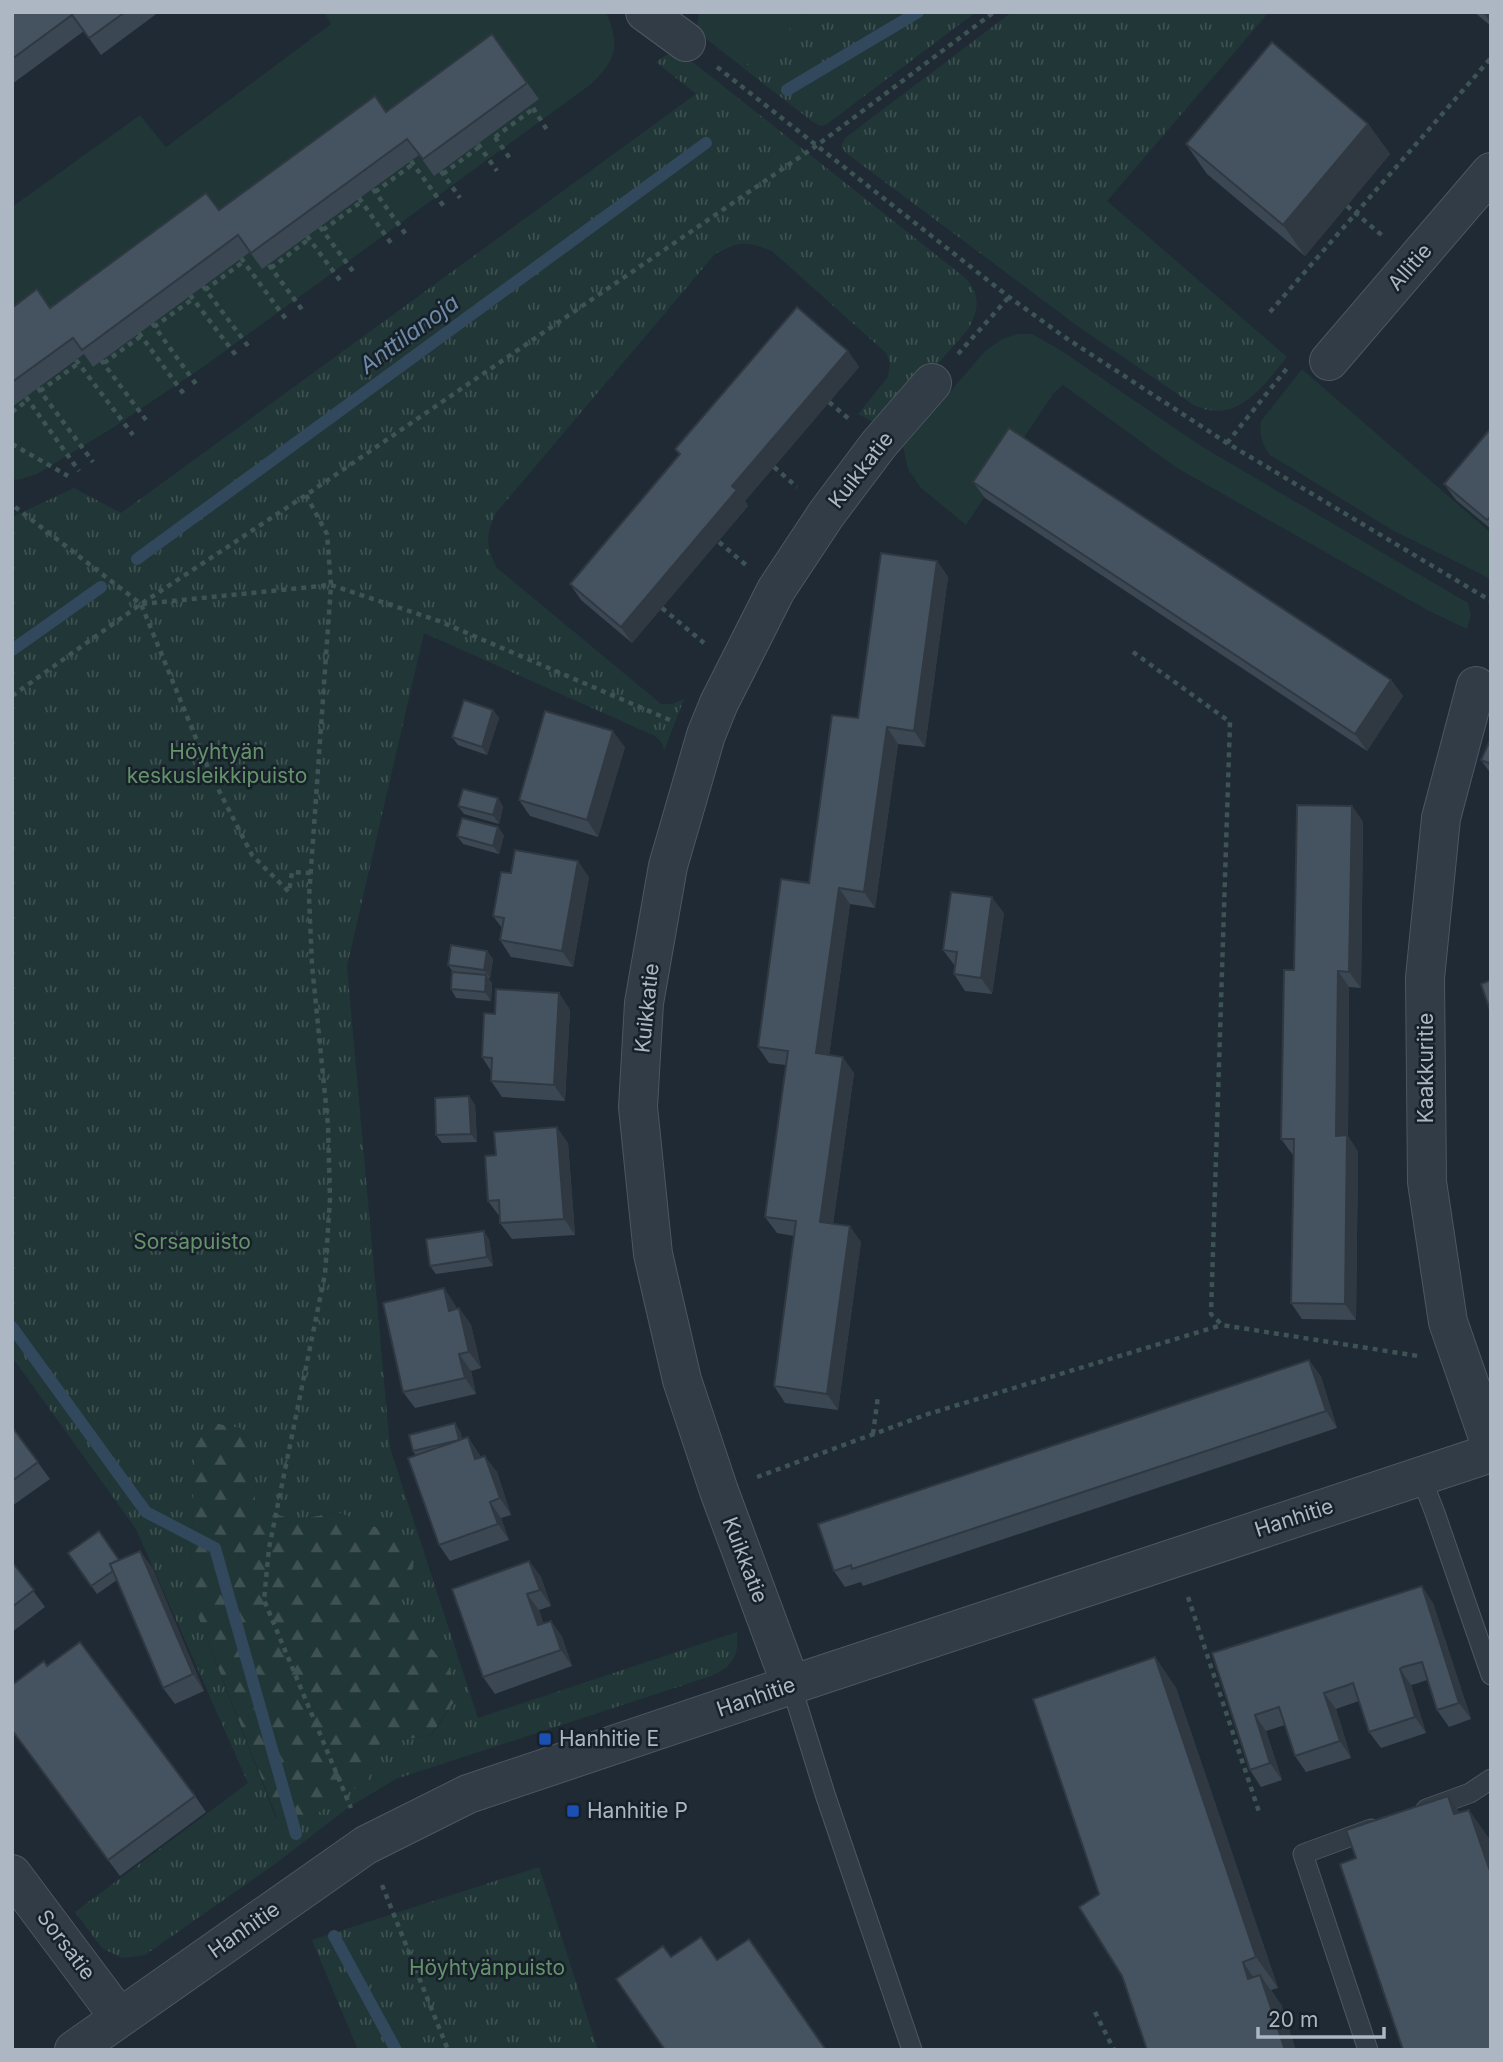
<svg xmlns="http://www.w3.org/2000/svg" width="1503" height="2062" font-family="Inter,sans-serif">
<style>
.grass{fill:#213636}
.forest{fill:url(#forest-firs)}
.park{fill:url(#park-tufts);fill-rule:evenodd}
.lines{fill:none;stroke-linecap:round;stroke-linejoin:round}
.stream{stroke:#32485d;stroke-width:12}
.service-casing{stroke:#4d5761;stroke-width:21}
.minor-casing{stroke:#4d5761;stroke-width:40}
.path{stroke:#3e5354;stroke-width:4.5;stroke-dasharray:5 5;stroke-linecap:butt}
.service{stroke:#323c46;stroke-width:19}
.minor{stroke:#323c46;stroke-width:38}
.wall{fill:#3b4752}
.shaded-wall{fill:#303942}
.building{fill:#45525f;stroke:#303942;stroke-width:2}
.transit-dot{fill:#1a4fb4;stroke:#18212a;stroke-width:2.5}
.labels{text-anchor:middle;stroke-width:5;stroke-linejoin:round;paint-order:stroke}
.street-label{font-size:21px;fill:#acb7c3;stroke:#18212a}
.park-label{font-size:21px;fill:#64936b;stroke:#18212a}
.poi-label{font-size:21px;fill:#acb7c3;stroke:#18212a;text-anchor:start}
.water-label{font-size:23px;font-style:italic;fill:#6c8ba8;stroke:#18212a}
</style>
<defs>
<pattern id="forest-firs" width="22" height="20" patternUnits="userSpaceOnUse" patternTransform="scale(1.75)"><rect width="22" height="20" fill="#213636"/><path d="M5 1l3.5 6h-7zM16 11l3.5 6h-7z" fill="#3f5151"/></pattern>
<pattern id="park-tufts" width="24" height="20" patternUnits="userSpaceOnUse" patternTransform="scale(1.75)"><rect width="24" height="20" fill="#213636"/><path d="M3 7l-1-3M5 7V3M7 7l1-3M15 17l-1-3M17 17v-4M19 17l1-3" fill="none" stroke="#3f5151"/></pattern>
</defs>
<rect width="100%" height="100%" fill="#1f2a35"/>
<g class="grass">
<path d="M 324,12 L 606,12 C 621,47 616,60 590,85 L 206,365 L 111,429 L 37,474 L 18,480 L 12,479 L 12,207 L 140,115 L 166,147 L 331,24 Z"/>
<polygon points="699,12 804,12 771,51 742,67 696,31"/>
<polygon points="1018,334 1032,334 1062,351 1201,446 1468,603 1471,615 1467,629 1429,611 1177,468 1063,385 1053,394 966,525 921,488 908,469 903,447 985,351 1002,339"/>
<path d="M 1302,369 L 1491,533 L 1491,579 L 1394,531 L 1270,455 C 1262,445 1259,435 1261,421 Z"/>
</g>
<polygon class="forest" points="210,1422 240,1428 251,1446 256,1508 296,1520 337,1512 399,1536 414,1562 396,1605 451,1672 454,1702 431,1735 380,1744 368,1780 307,1820 277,1818 190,1596 195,1446"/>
<g class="park">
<polygon points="804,12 976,12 827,124 821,126 813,122 742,67 771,51"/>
<path d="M 1012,12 L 1269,12 L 1107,201 L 1287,357 C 1263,386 1236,427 1192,404 L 1079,327 L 846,153 L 841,146 L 845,138 Z"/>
<path d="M 677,54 L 689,59 L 964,277 C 981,294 979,308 969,328 L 888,421 L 873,422 L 858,414 L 888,377 L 890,363 L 886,353 L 772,251 C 745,241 740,241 715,254 L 496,513 C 485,536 486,546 497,568 L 661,704 L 672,704 L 684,699 L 664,751 L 662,743 L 655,736 L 424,633 L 347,966 L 390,1448 L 478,1718 L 737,1632 C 739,1656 733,1666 711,1676 L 396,1779 L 349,1807 L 275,1864 L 145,1955 L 122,1958 L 102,1948 L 75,1912 L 248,1783 L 136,1529 L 12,1357 L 12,517 L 74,488 L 121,513 L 696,94 L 656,62 L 666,55 ZM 210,1422 L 240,1428 L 251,1446 L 256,1508 L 296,1520 L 337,1512 L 399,1536 L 414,1562 L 395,1605 L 451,1672 L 454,1702 L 432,1735 L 380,1744 L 368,1780 L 307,1820 L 276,1818 L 190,1596 L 195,1446 Z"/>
<polygon points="539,1867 598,2050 358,2050 312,1940"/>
</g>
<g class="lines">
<g class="stream">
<polyline points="787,90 918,12"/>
<polyline points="137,559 706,143"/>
<polyline points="12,650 101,587"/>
<polyline points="12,1327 146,1512 215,1548 296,1834"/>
<polyline points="334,1936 396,2050"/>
</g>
<defs>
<g id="service">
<polyline points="1421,1477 1435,1513 1491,1675"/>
<polyline points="791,1685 826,1797 912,2050"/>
<polyline points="1426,1809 1470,1793 1491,1779"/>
<polyline points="1368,2050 1303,1854 1371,1829"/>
</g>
<g id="minor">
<polyline points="645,12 686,42"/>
<polyline points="1329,361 1491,172"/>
<polyline points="1476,686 1441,818 1425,978 1427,1182 1448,1322 1491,1446"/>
<polyline points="791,1685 719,1491 682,1380 653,1254 638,1107 644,1003 668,866 706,735 719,703 776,590 827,513 879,444 932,383"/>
<polyline points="12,1874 119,2017"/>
<polyline points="74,2050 366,1845 468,1794 791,1685 1491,1453"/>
</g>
</defs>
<use href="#service" class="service-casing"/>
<use href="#minor" class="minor-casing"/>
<g class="path">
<polyline points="717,67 1009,297 1066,338 1227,443 1491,601"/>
<polyline points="533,108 549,133"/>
<polyline points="495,137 533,109"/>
<polyline points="495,137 511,160"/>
<polyline points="478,144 497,171"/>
<polyline points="411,161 445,208"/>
<polyline points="441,171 460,198"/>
<polyline points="443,174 479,147"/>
<polyline points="373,189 407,236"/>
<polyline points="375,192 413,164"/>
<polyline points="359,198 393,246"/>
<polyline points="1347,206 1384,237"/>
<polyline points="320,227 355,274"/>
<polyline points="323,230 361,202"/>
<polyline points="307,236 342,283"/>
<polyline points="241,258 288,322"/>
<polyline points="269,265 303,311"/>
<polyline points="271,268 309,239"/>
<polyline points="203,286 251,350"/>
<polyline points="205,290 243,262"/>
<polyline points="190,295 238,358"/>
<polyline points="1270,312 1491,58"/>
<polyline points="152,323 198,387"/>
<polyline points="154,327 194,298"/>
<polyline points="139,333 186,397"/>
<polyline points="958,354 1009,297"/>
<polyline points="76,360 133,435"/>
<polyline points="101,360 149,424"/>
<polyline points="104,363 141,336"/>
<polyline points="38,388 93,462"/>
<polyline points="40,391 79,363"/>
<polyline points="26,397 79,471"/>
<polyline points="829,402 849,419"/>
<polyline points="12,412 28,400"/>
<polyline points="1227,443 1288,367"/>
<polyline points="12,444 68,476"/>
<polyline points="774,467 797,487"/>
<polyline points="306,495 327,534 331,585 309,897 312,965 328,1125 330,1199 325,1274 269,1548 264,1600 351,1808"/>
<polyline points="15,507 141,604 211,775 252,855 289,892 292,872 311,873"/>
<polyline points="719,542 746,565"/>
<polyline points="142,604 331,585 439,621 670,720"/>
<polyline points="662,608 704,643"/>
<polyline points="1133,652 1230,722 1211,1314 1222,1325 1418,1356"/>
<polyline points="12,696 141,604 306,495 816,146 994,12"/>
<polyline points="873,1434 878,1396"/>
<polyline points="757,1477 928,1414 1222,1325"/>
<polyline points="1188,1597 1259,1812"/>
<polyline points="382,1885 448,2050"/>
<polyline points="1095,2012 1114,2050"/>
</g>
<use href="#service" class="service"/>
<use href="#minor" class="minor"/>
</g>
<g class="wall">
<polygon points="12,12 159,12 101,55 84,31 12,84"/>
<polygon points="1474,12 1491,12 1491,26"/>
<polygon points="492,34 539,99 434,176 419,155 262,269 250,252 93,367 84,354 12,407 12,308 50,308 386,112"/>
<polygon points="1368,124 1390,154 1305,256 1207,174 1186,144"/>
<polygon points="848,351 859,367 745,501 748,506 632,643 581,600 570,584 679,455 675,449"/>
<polygon points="1491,428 1491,529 1456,500 1444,484"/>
<polygon points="973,482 1391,680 1403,696 1367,751 985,498"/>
<polygon points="937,561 948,577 925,747 898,744 875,908 850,904 829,1055 854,1073 833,1224 861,1242 838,1410 785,1403 774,1386 794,1236 777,1233 765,1217 786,1065 769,1063 758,1047 809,883"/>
<polygon points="493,710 499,718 487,755 458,745 452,737"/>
<polygon points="1491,738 1491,774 1481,760"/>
<polygon points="625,747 598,837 530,816 519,800"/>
<polygon points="498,798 503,807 499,824 464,814 458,806"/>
<polygon points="1352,806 1363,822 1361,988 1349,987 1348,1136 1358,1152 1356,1320 1302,1319 1291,1303 1293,1155 1281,1139 1294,970"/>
<polygon points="504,835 499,854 463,844 457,836"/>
<polygon points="511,873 589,877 573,967 511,957 500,940 502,928 493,916"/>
<polygon points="1004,913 992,994 965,991 954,974 955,966 943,950"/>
<polygon points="487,951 493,959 490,978 488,978 492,983 491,1001 456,998 451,989 453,972 448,965"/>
<polygon points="559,993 570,1010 565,1101 502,1097 491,1081 491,1071 482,1057 495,1014"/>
<polygon points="469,1096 475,1105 477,1142 442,1143 436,1135"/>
<polygon points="568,1143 575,1235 512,1239 500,1223 500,1217 488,1201 496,1155"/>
<polygon points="489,1239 493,1266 436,1274 430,1266"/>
<polygon points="444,1288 455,1305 456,1309 459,1308 471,1325 481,1368 471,1371 476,1394 415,1408 403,1392"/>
<polygon points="1309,1360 1321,1377 1337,1428 863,1586 861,1582 845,1587 834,1571"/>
<polygon points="12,1427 50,1479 12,1506"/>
<polygon points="460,1431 462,1439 468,1437 479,1454 481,1458 497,1472 511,1515 501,1518 509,1540 450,1561 439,1545 416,1456 413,1451"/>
<polygon points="68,1553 119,1560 152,1567 204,1691 175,1704 163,1688 117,1580 97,1594"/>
<polygon points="529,1561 541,1577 551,1606 539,1610 543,1623 551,1621 562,1637 572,1666 495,1694 483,1677"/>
<polygon points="12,1562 45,1607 12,1632"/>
<polygon points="1433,1603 1471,1719 1449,1727 1437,1710 1427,1680 1415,1684 1411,1685 1426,1733 1381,1748 1369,1732 1359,1701 1356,1702 1336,1709 1351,1758 1306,1772 1295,1756 1285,1725 1266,1731 1282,1780 1261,1787 1250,1770 1212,1653"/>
<polygon points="1155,1657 1176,1688 1278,1988 1271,1990 1282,2006 1099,1894"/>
<polygon points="12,1685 195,1796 206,1812 120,1876 12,1731"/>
</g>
<g class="shaded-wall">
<polygon points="1483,12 1491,12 1491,23"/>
<polygon points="1368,124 1390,154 1305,256 1283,225"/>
<polygon points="848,351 859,367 745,501 748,506 632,643 621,627 732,486"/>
<polygon points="937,561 948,577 925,747 914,731"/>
<polygon points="1391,680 1403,696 1367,751 1355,734"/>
<polygon points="493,710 499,718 487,755 482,747"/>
<polygon points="887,727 898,744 875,908 864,892"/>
<polygon points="613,731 625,747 598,837 587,820"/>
<polygon points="498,798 503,807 499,824 493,815"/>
<polygon points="1352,806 1363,822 1361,988 1349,972"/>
<polygon points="498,827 504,835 499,854 493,846"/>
<polygon points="578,861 589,877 573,967 562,951"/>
<polygon points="839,888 850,904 827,1070 816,1053"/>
<polygon points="992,897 1004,913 992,994 981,978"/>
<polygon points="487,951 493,959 490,978 484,970"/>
<polygon points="1338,971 1349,987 1348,1136 1358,1152 1356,1320 1345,1304 1336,1136"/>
<polygon points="486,975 492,983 491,1001 485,992"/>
<polygon points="559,993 570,1010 565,1101 554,1085"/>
<polygon points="843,1057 854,1073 831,1238 820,1222"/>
<polygon points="469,1096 475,1105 477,1142 471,1134"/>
<polygon points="557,1127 568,1143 575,1235 564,1219"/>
<polygon points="850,1226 861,1242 838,1410 827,1394"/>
<polygon points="484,1231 489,1239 493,1266 487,1257"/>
<polygon points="444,1288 455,1305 460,1327 449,1311"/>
<polygon points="459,1308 471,1325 481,1368 469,1352"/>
<polygon points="459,1354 471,1371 476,1394 465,1378"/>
<polygon points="1309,1360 1321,1377 1337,1428 1326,1411"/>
<polygon points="455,1423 460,1431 465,1448 459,1440"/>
<polygon points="468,1437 479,1454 487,1476 475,1459"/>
<polygon points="485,1456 497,1472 511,1515 500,1498"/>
<polygon points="490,1502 501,1518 509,1540 498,1524"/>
<polygon points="140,1551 152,1567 204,1691 193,1674"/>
<polygon points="529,1561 541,1577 551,1606 540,1590"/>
<polygon points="1422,1586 1433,1603 1471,1719 1459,1703"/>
<polygon points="527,1594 539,1610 550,1641 538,1625"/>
<polygon points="551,1621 562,1637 572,1666 561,1650"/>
<polygon points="1155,1657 1176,1688 1278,1988 1256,1957"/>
<polygon points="1400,1669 1411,1685 1426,1733 1415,1717"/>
<polygon points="1324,1693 1336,1709 1351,1758 1340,1741"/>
<polygon points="1255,1715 1266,1731 1282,1780 1270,1763"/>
<polygon points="1448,1796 1477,1837 1454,1814"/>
<polygon points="1469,1810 1491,1841 1491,1874"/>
<polygon points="1243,1962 1264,1993 1248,1979"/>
<polygon points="1260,1975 1282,2006 1296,2050 1285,2050"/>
</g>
<g class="building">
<polygon points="12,12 125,12 89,38 72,15 12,59"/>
<polygon points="492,34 527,83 423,159 407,139 251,253 238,235 82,350 73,338 12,382 12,308 37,289 50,308 206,193 219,210 375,96 386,112"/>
<polygon points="1272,42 1368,124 1283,225 1186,144"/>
<polygon points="797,307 848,351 732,486 737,490 621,627 570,584 680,454 675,449"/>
<polygon points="1009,428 1391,680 1355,734 973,482"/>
<polygon points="1491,428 1491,516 1487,520 1444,484"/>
<polygon points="881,553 937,561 914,731 887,727 864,892 839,888 816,1053 843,1057 820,1222 850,1226 827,1394 774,1386 796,1221 765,1217 788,1051 758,1047 781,879 809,883 832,715 858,718"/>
<polygon points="464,700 493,710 482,747 452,737"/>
<polygon points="545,711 613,731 587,820 519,800"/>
<polygon points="1491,738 1491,764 1481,760"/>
<polygon points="463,789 498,798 493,815 458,806"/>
<polygon points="1297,805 1352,806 1349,972 1338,971 1336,1136 1347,1135 1345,1304 1291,1303 1294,1139 1281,1139 1284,970 1294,970"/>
<polygon points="462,818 498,827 493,846 457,836"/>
<polygon points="515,850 578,861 562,951 500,940 504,918 493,916 501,872 511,873"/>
<polygon points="951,892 992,897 981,978 954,974 957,952 943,950"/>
<polygon points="451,945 487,951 484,970 448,965"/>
<polygon points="452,972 486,975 485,992 451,989"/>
<polygon points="1491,980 1491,1013 1481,984"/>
<polygon points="496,989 559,993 554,1085 491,1081 492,1058 482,1057 484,1013 495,1014"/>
<polygon points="469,1096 471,1134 436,1135 435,1098"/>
<polygon points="557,1127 564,1219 500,1223 499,1200 488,1201 485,1156 496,1155 494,1132"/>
<polygon points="484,1231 487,1257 430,1266 426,1239"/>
<polygon points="444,1288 449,1311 459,1308 469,1352 459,1354 465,1378 403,1392 383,1303"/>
<polygon points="1309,1360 1326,1411 852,1569 851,1565 834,1571 818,1524"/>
<polygon points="455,1423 459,1440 413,1451 409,1435"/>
<polygon points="12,1427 38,1462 12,1481"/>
<polygon points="468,1437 475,1459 485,1456 500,1498 490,1502 498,1524 439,1545 408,1458"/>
<polygon points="99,1531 119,1560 110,1564 113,1571 91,1586 68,1553"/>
<polygon points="140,1551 193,1674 163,1688 110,1564"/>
<polygon points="529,1561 540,1590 527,1594 538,1625 551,1621 561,1650 483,1677 452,1589"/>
<polygon points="12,1562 34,1590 12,1607"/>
<polygon points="1422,1586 1459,1703 1437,1710 1422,1662 1403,1667 1400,1669 1415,1717 1369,1732 1353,1683 1345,1686 1324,1693 1340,1741 1295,1756 1279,1707 1255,1715 1270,1763 1250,1770 1212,1653"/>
<polygon points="80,1642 195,1796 108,1860 12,1730 12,1685 44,1661 47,1666"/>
<polygon points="1155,1657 1256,1957 1243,1962 1248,1979 1260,1975 1285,2050 1147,2050 1122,1976 1079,1907 1099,1894 1033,1699"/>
<polygon points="1448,1796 1454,1814 1469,1810 1491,1874 1491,2050 1403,2050 1340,1864 1356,1858 1346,1830"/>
<polygon points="701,1937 717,1960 749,1939 826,2050 665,2050 616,1979 663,1946 671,1957"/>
</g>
<g class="transit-dot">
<rect x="538" y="1732" width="14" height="14" rx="3.5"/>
<rect x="566" y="1804" width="14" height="14" rx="3.5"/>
</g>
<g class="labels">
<g class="street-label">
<text transform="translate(1410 267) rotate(-49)" y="7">Allitie</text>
<text transform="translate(861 470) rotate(-52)" y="7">Kuikkatie</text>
<text transform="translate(647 1008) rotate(-84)" y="7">Kuikkatie</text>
<text transform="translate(1426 1068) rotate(-90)" y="7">Kaakkuritie</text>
<text transform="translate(1294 1518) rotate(-18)" y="7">Hanhitie</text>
<text transform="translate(745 1560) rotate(69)" y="7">Kuikkatie</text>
<text transform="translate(756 1697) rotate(-19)" y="7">Hanhitie</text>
<text transform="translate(244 1930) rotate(-35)" y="7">Hanhitie</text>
<text transform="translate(66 1945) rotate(53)" y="7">Sorsatie</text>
</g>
<g class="park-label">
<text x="217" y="759">Höyhtyän<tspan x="217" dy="24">keskusleikkipuisto</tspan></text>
<text x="192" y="1249">Sorsapuisto</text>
<text x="487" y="1975">Höyhtyänpuisto</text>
</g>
<g class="poi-label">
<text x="559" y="1746">Hanhitie E</text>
<text x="587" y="1818">Hanhitie P</text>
</g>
<g class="water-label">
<text transform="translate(409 334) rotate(-36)" y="8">Anttilanoja</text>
</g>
</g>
<rect width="1503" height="2062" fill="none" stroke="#acb7c3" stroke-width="28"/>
<path d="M1258 2027v10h126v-10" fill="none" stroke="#acb7c3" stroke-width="3.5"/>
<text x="1268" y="2027" font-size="21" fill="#acb7c3" stroke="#18212a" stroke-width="5" paint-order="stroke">20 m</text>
</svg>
